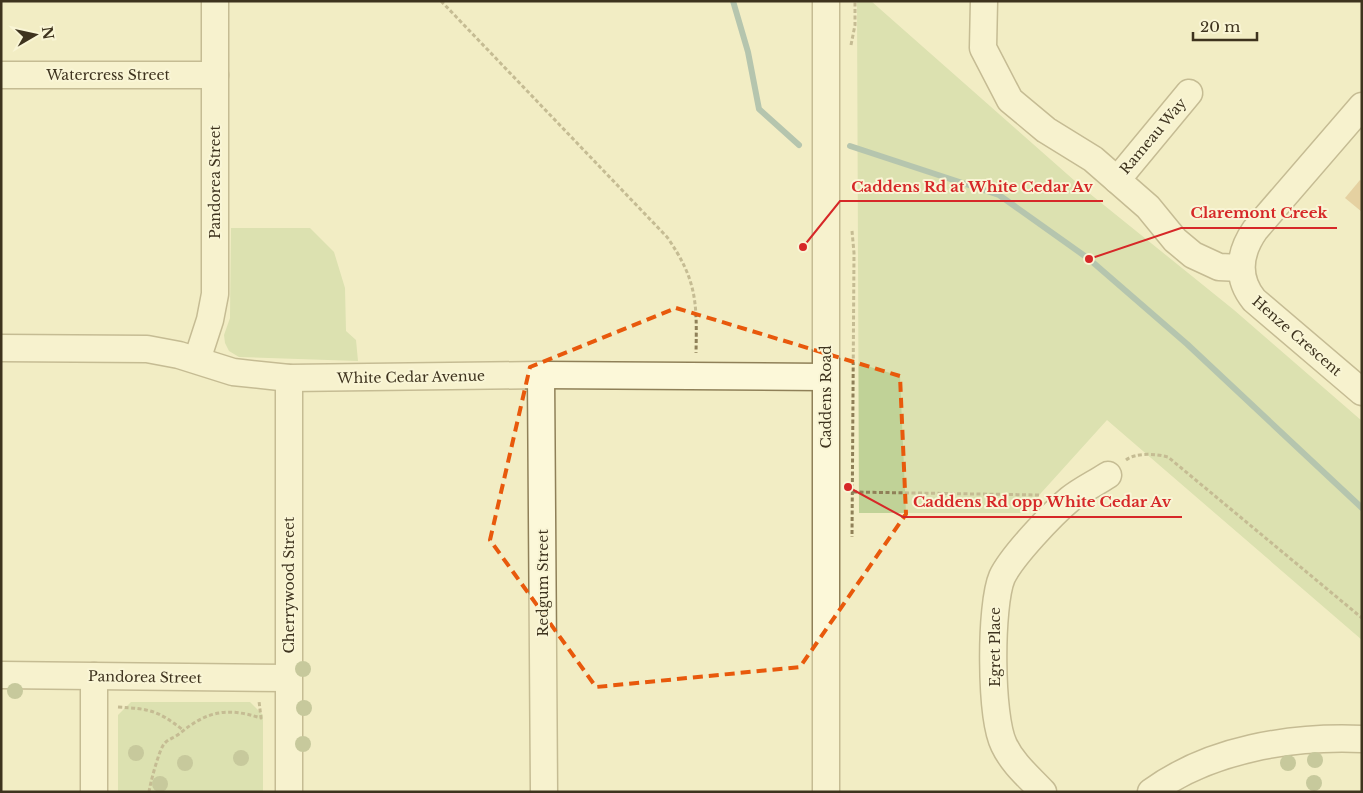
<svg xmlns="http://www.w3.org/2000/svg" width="1363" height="793" font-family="'Libre Baskerville',serif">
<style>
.green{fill:#c0d297}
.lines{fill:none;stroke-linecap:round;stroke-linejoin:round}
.stream{stroke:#6c9592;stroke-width:6}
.building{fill:#d4af77}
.minor-casing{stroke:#8f8058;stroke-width:29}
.path{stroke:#8f8058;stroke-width:3;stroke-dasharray:4 2.5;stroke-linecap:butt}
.minor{stroke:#fcf8d9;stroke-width:26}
.tree{fill:#929d6b}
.marked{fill:none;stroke:#e8590c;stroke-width:4;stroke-dasharray:10 6;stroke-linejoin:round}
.labels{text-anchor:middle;stroke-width:4;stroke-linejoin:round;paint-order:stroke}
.street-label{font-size:14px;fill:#3e331e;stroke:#f9f5d5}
.leader{fill:none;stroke:#d62828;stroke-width:2}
.callout-dot{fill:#d62828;stroke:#f9f5d5;stroke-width:2}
.callout-label{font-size:15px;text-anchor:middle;font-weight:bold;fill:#d62828;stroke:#f9f5d5;stroke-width:4;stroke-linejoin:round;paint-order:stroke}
</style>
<rect width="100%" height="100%" fill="#f2edc4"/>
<g class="green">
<polygon points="857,1 871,1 1084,189 1234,310 1362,421 1362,640 1107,420 1023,513 859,513"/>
<polygon points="231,228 310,228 334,252 345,288 346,331 356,340 358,361 239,357 229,351 225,343 224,335 230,318"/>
<polygon points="131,702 250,702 263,715 263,792 118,792 118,715"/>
</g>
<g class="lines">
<g class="stream">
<polyline points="733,1 748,52 759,109 799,145"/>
<polyline points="850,146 999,195 1089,259 1187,344 1362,508"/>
</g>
</g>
<polygon class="building" points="1360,180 1362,181 1362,212 1345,198"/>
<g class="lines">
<defs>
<g id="minor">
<polyline points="826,1 826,792"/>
<polyline points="984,1 983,48 1010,100 1046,130 1093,159 1148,207 1175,240 1193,255 1219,267 1241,268"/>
<polyline points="1,75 215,75"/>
<path d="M 1362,106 L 1255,230 C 1239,253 1236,278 1254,300 L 1362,392"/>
<polyline points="1117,180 1189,93"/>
<polyline points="1,348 147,349 179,355 233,372 289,378 541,375 825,377"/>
<polyline points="197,360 210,320 215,294 215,1"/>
<polyline points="541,375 544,792"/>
<polyline points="1,675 288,678"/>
<polyline points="94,792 94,676"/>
<polyline points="289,792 289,378"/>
<path d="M 1043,792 C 1029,777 1013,764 1004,745 C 990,717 990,605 1002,577 C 1012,556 1052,514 1070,499 C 1081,490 1096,483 1108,475"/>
<path d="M 1151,792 C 1210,749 1291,736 1362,739"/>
</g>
</defs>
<use href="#minor" class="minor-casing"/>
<g class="path">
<path d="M 441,1 L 667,237 C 697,280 697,302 696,353"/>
<polyline points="851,45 855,25 855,1"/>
<polyline points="852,231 854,253 852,537"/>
<path d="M 1126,460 C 1136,452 1157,454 1168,457 L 1362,618"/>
<polyline points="853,492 1039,495"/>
<path d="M 118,707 C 150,709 157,710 183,730"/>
<path d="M 149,792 C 150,784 159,750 164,744 C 168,739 174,738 179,734 C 207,711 226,707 261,718 L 259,701"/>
</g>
<use href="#minor" class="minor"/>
</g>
<g class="tree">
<circle cx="303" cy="669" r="8"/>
<circle cx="15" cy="691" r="8"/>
<circle cx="304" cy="708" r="8"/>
<circle cx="303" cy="744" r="8"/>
<circle cx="136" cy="753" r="8"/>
<circle cx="241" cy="758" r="8"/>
<circle cx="1315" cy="760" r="8"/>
<circle cx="185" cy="763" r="8"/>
<circle cx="1288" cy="763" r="8"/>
<circle cx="1314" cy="783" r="8"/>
<circle cx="160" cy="784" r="8"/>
</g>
<path d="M0 0H1363V793H0ZM 676,308 L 900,376 L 906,514 L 800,667 L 596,687 L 490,540 L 530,367 Z" fill="#f2edc4" fill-opacity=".55" fill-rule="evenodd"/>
<path class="marked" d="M 676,308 L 900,376 L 906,514 L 800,667 L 596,687 L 490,540 L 530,367 Z"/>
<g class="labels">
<g class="street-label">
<text x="108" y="80">Watercress Street</text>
<text transform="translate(1153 136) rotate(-50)" y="5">Rameau Way</text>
<text transform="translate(215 182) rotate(-90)" y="5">Pandorea Street</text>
<text transform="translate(1297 336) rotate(41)" y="5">Henze Crescent</text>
<text transform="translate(411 377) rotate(-1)" y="5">White Cedar Avenue</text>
<text transform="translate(826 397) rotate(-90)" y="5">Caddens Road</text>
<text transform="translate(543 583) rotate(-90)" y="5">Redgum Street</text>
<text transform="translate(289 585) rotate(-90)" y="5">Cherrywood Street</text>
<text transform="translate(995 647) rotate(-90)" y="5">Egret Place</text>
<text transform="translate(145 677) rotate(1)" y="5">Pandorea Street</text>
</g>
</g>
<path class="leader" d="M803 247L840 201H1103M1089 259L1181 228H1337M848 487L903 517H1182"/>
<g class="callout-dot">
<circle cx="803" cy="247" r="5"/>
<circle cx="1089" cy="259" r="5"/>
<circle cx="848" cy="487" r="5"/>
</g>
<g class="callout-label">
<text x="972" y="192">Caddens Rd at White Cedar Av</text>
<text x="1259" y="218">Claremont Creek</text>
<text x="1042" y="507">Caddens Rd opp White Cedar Av</text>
</g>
<rect width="1363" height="793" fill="none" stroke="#3e331e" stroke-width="5"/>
<g transform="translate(35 35) rotate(81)" stroke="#f9f5d5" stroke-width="4" paint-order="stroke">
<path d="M0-4L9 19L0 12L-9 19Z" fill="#3e331e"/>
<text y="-8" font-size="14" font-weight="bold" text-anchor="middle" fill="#3e331e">N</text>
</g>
<path d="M1193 32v8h64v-8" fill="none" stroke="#3e331e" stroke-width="2.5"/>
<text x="1200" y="32" font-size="15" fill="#3e331e" stroke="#f9f5d5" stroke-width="4" paint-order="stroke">20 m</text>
</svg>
